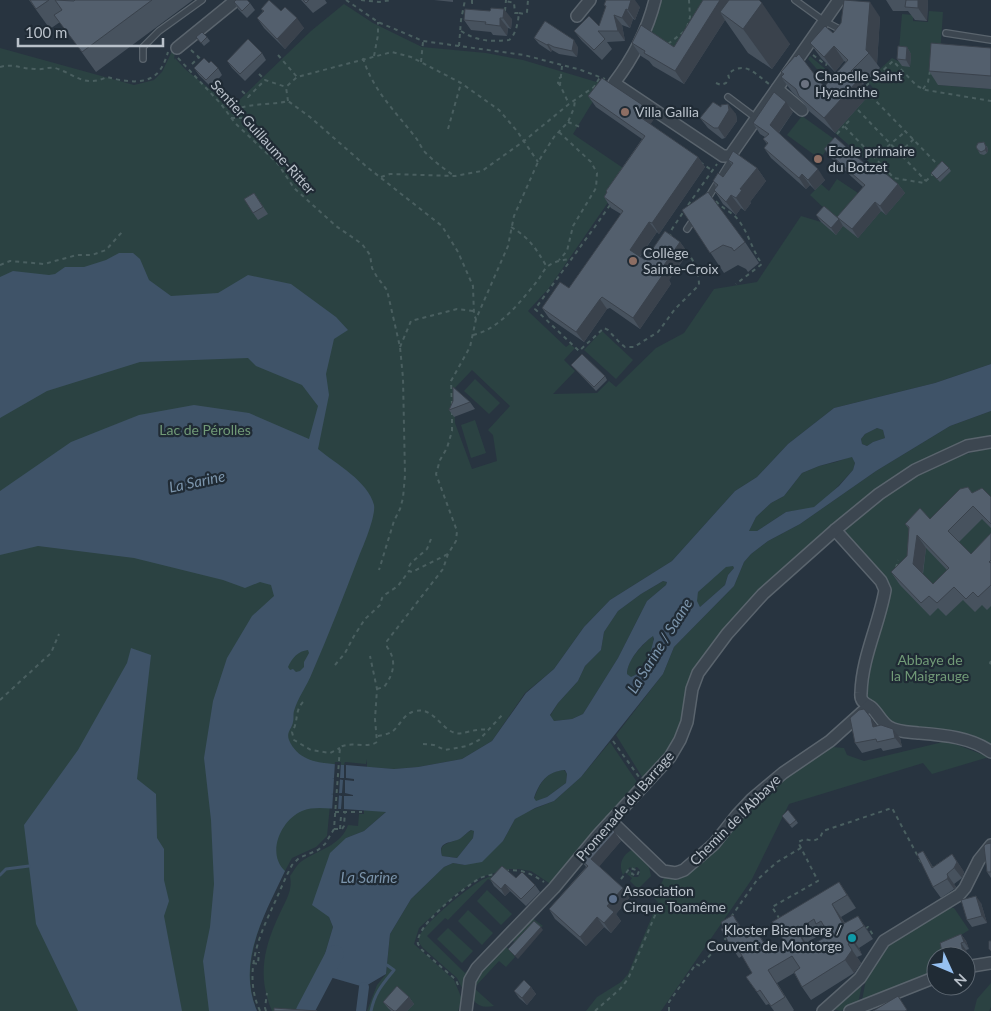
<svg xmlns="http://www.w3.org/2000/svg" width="991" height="1011" font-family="Lato,sans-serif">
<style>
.green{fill:#2b4242;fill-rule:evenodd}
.water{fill:#3f5368;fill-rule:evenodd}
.pier{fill:#283440}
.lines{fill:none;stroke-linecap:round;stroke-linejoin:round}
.stream{stroke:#3f5368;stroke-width:3}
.canal{stroke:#3f5368;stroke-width:10}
.river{stroke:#3f5368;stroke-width:18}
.service-casing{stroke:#5a646d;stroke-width:8}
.minor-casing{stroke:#5a646d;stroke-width:14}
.path{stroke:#4a5f60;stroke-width:2;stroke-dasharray:4 4;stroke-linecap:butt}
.service{stroke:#3c4650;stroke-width:5.5}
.minor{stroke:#3c4650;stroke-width:11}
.wall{fill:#47525e;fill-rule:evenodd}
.shaded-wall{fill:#3a424c}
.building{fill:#535f6d;stroke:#3a424c;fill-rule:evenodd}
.worship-dot{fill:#6b7280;stroke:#202b35;stroke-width:2}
.education-dot{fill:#8d6e63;stroke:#202b35;stroke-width:2}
.service-dot{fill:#5c6f8a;stroke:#202b35;stroke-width:2}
.culture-dot{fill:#0f9aa8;stroke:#202b35;stroke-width:2}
.labels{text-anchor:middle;stroke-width:4.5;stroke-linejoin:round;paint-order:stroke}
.poi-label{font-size:14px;fill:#b9c1ca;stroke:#202b35;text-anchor:start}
.street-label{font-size:14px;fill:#b9c1ca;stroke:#202b35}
.park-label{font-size:14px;fill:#719a77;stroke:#202b35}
.water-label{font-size:15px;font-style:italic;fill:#7b94ab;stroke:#202b35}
</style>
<rect width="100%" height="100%" fill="#283440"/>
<g class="green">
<polygon points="662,0 720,0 683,60 649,37"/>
<path d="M 344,4 L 373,23 L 422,47 L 486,53 L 523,60 L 600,83 L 603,85 L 573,134 L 629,172 L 549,288 L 528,311 L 566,347 L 570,344 L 575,348 L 564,360 L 575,371 L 553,394 L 597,393 L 609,381 L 616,387 L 656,348 L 684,333 L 714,289 L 757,282 L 801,216 L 821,222 L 836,234 L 843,226 L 810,195 L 821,184 L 829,191 L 837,179 L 867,199 L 858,238 L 881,211 L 886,215 L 904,193 L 835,133 L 874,89 L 867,81 L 892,58 L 898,61 L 902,14 L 913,15 L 913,21 L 928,22 L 929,11 L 943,12 L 938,85 L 991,89 L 991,364 L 935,383 L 834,408 L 788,444 L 757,477 L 735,491 L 672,561 L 610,600 L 584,627 L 554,669 L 525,693 L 492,741 L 462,759 L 418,767 L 394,769 L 367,767 L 367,759 L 366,764 L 345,762 L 344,765 L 334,764 L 327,836 L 316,847 L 292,858 C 269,901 236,961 257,1011 L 0,1011 L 0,48 L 134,85 L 154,80 L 162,72 L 173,49 L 175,52 L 174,60 L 175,58 L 185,69 L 232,107 L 311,31 ZM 472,370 L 510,406 L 488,430 L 493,435 L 497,461 L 472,469 L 455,423 L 454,389 Z"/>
<polygon points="810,56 835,77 830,84 808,59"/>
<polygon points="802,116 834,139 820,159 787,135"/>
<polygon points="602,331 633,360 616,379 584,350"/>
<polygon points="475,379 500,403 489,414 464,391"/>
<polygon points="991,411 991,439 875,491 704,657 683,720 668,754 644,780 616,735 663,674 674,647 734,586 744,562 751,554 768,541 800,524 876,471 950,426"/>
<polygon points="475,420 486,453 471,458 461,425"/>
<polygon points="877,428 883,430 885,438 873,442 867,446 862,444 861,439 865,434"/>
<polygon points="991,447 991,746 890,725 874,702 865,698 866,672 891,586 845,535 846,530 851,522 882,498 917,474 942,461"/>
<polygon points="852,456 855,463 853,470 826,499 814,508 786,512 757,531 749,531 756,517 771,503 784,496 802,473 819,466 836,462"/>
<polygon points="726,566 733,566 734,568 728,575 725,585 700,607 696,601 698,592"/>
<polygon points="663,581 667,582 666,585 647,601 618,658 583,714 572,719 554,721 550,716 558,703 578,681 585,666 601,650 604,632 618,611 641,594"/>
<path d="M 653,635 C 656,650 645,671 631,678 L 627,674 C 627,659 643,645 653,635 Z"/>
<polygon points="947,741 989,757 932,774 923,763 789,804 752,879 661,1011 586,1011 597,997 621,982 628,974 658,902 654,898 664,878 666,876 671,875 787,772 832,747 844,748 847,755 864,761"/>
<polygon points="610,742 639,785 553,882 549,883 531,871 518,869 508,869 481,877 456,894 419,928 414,944 454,980 462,999 458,1011 407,1011 413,1004 389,1009 391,1011 367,1011 377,985 386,974 390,934 411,899 444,867 453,863 465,865 503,841 515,819 521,814 554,801 581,777"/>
<path d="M 564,770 L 567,774 L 566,783 L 547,797 L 536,802 L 534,799 C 539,783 547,771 564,770 Z"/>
<path d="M 364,809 L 387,811 L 364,831 L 346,838 L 329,917 L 333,927 L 319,974 L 299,1011 L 272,1011 C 257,975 264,947 280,913 C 286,900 293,890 290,876 C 294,871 297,864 302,861 C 318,850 342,845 348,825 L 358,826 L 359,814 L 364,814 Z"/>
<path d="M 472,830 L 474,831 L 473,838 L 457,858 L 442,856 C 438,842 450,844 458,839 C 463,837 467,832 472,830 Z"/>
<path d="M 633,849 L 649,867 L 651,876 L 638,889 L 630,881 L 632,878 L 627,874 L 631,870 L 631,875 L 634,877 L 638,877 L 640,874 L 640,870 L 637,867 L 632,869 L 630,867 L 623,875 C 618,864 622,855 633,849 Z"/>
<path d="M 503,873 L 494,883 L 488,879 L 448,920 L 445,918 L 427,936 L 465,973 L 499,937 L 464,992 L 457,978 L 423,948 C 421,945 418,943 419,938 C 420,926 472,884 484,879 C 490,876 497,875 503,873 Z"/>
<polygon points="487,890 512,914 501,925 477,901"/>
<polygon points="948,907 954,908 969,930 945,945 944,956 936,956 936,973 862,1001 866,979 885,945"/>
<polygon points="468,910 493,933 482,945 458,921"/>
<path d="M 531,917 L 543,926 L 540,928 L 536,924 L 511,952 L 515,957 L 506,967 L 499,961 L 474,988 L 494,1006 C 471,1011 468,992 476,977 C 481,965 492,954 502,946 L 505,946 L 511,951 L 516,944 L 511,939 L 511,935 Z"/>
<polygon points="448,928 473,951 462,963 437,939"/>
<polygon points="863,979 858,1004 841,1011 833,1009"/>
<polygon points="991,983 991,1007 989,1011 974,1011 977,999"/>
</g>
<g class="water">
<path d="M 119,253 L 133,253 L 140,259 L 149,280 L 171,296 L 218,293 L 248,275 L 291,284 L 336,317 L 348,330 L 334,339 L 326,374 L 329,395 L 318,449 C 336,464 368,481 374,505 C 376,515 364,545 359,556 C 344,595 329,634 312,673 C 307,686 298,697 294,711 C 293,714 294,718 293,722 C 292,729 286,732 289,740 C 299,763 322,763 344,765 L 344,778 L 332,778 L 343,780 L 342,793 L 331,794 L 342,796 L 341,809 C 329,809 314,806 302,811 C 281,820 266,853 285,871 C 265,914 236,962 257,1011 L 209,1011 L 203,961 L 210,927 L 214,884 L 211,820 L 204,758 L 213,701 L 227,658 L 252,616 L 274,596 L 271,585 L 260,582 L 245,588 L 223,580 L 134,558 L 38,546 L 0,555 L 0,491 L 71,442 L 139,415 L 194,405 L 249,413 L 309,439 L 318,406 L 302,385 L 256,366 L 248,358 L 140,362 L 47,391 L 0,418 L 0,277 L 13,271 L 49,275 L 55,274 L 65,267 L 84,267 L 106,260 ZM 308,650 L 309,653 L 304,662 L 304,667 L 300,671 L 296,672 L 293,669 L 290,670 L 288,667 C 292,658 298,651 308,650 Z"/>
<path d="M 991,364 L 991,411 L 950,426 L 876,471 L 800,524 L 768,541 L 751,554 L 744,562 L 734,586 L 674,647 L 663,674 L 581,777 L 554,801 L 535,808 L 515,819 L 503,841 L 482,862 L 465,865 L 453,863 L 444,867 L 411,899 L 390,934 L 386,974 L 364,987 L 319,974 L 333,927 L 329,917 L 312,905 L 330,853 L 346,838 L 364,831 L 386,812 L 344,809 L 344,796 L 353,796 L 353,795 L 345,793 L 345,780 L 354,781 L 354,779 L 346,778 L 346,765 L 394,769 L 418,767 L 462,759 L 492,741 L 526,693 L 554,669 L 584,627 L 610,600 L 672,561 L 735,491 L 757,477 L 788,444 L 834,408 L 935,383 ZM 877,428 L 883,430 L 885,438 L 873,442 L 867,446 L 862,444 L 861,439 L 865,434 ZM 852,457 L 855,463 L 853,470 L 839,486 L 814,507 L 786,512 L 757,531 L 749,531 L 756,517 L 771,503 L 784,496 L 802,473 L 819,466 ZM 733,566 L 734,568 L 728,575 L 725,585 L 700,607 L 697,601 L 698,592 L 726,567 ZM 663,581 L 667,582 L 666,585 L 647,601 L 618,658 L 583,714 L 572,719 L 554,721 L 550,715 L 558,703 L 578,681 L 585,666 L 601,650 L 604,632 L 618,611 L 641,594 ZM 653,636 L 654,639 C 650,654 647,671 631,677 L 627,674 C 627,660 643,643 653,636 ZM 565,770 L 567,774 L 566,783 L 547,797 L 536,801 L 534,798 C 539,783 547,771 565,770 ZM 471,830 L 474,831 L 473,838 L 457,858 L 442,856 C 437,840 452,844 461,838 C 465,835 467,832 471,830 Z"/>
<polygon points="131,648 151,655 137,779 156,794 157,838 164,849 164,880 169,901 164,916 182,1011 78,1011 36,924 24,825 78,750 127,663"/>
</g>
<polygon class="pier" points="335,762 341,762 338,811 332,811"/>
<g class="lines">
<g class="stream">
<polyline points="0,875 6,869 29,866"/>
<path d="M 371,1011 C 375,992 382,985 394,970 L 387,965"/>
</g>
<polyline class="canal" points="361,1011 364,987"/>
<polyline class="river" points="305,1011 335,954"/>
<defs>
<g id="service">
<polyline points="795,0 824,21 843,31"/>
<polyline points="946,33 991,40"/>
<polyline points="143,59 143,47 159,31 202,0"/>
<polyline points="728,97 756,118"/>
<polyline points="706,201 730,162 730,156"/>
<polyline points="687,229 695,217"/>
</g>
<g id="minor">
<path d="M 655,0 C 647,32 634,57 614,83 L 723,156 L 730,156 L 839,0"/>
<polyline points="577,16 590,0"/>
<polyline points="177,48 236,0"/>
<polyline points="777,89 802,110"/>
<path d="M 835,530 L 881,581 L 885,590 C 879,625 862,657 861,693 C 860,702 865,703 871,707 C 878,713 881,722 889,727 C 897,732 909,732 918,733 C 943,735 971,737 991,752"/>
<polyline points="611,821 663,871 676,873 684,870 714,844 737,815 752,799 783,773 830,741 869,706"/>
<polyline points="966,967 991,963"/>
<polyline points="466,1011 470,980 477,968 554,888 598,835 670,757 680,740 687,722 692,689 698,673 727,634 763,594 835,530 879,494 915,470 967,446 991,442"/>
<polyline points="823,1011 860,978 884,941 959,895 965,888 979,860 991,845"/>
<polyline points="850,1011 936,977"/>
</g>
</defs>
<use href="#service" class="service-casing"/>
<use href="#minor" class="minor-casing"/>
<g class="path">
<polyline points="346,0 378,22 423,41 524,55 581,70 605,79"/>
<polyline points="361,0 379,2 392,0"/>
<polyline points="472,0 472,3 473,3"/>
<polyline points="505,11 506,0"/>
<polyline points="519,13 525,14 527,12 528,0"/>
<polyline points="687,27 690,17 689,0"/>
<path d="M 461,31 C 476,41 491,42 509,40 C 516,35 518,22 519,13 L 515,13 L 514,3 L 506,1"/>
<polyline points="668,44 686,30"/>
<polyline points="459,46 461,20 465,0"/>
<polyline points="191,50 204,62"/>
<polyline points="278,55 297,77"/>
<polyline points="813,55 826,65 827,63"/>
<polyline points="374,56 378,35 378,22"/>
<polyline points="178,58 221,104 235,123 278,164 294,188 336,226 362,244 370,255 372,268 377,277 387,290 400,347 403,378 405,475 403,498 400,509 394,521 379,570"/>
<path d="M 363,58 C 373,91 396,112 416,138 C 419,142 421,147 424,151 C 432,160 443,168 453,175"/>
<polyline points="421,62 423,42"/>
<polyline points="192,64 199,57"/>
<polyline points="562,66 560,85 569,104"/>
<path d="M 0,67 C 13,63 22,69 35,69 C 41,70 48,67 55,68 C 75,74 84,88 107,77 C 123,81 148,87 160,70 C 164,65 166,58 168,52"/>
<polyline points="259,74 265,80"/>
<path d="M 716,83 L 721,85 L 726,83 L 729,78 L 728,74 C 745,60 754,73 769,84"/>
<polyline points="560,85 558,83 558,79 561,77"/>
<polyline points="866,86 893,61 917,86 926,90 991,101"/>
<polyline points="923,89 928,82 930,71"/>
<polyline points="242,91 248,97 265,80 286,87"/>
<polyline points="871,96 939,166"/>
<polyline points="288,101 286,87 297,77 392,52 411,57 461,83 499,110 517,131 538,162"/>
<polyline points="858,110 926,181"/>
<path d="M 231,118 L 243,118 L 240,108 C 256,103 272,105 288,101 L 310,117 L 367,167 L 442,226 L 458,252 L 473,286 L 474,315 L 476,319"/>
<polyline points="849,121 844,126 894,178 924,183 933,174"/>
<polyline points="568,122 580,127"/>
<polyline points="448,129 461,83"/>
<polyline points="559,132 591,162 597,173 596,188 573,226 567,251 559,260"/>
<polyline points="837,134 844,126"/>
<polyline points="899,153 914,139"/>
<polyline points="875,157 906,131"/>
<polyline points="700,162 713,171"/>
<polyline points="381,177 390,174 455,176 482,171 524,141 569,104 594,87 600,77"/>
<path d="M 716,201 C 722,209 733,212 739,221 C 749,234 752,250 762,264 L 736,284"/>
<path d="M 610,205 L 594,228 L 535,309 L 579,351 L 604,328 L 608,330 L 620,343 L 625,347 L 634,347 L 658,332 L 675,309 L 699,285 C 699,275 695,260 687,253"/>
<polyline points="688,205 717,164"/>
<path d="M 511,227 C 530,238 536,249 547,267"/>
<polyline points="672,237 670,235 672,229 684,211"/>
<polyline points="0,265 10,261 44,264 77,255 92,255 106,250 122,232"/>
<path d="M 473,335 C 500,329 521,301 538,280 C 541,276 543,271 547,267 C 554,261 563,260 572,259"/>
<polyline points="400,347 411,321 457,309 474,311"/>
<polyline points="452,405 451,381 470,347 476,319 508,246 514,216 538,162 554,137 568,122 574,108 575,100"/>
<polyline points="431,539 427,549 411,563 408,568 409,571 412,572 448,554"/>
<polyline points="896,568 898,560"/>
<polyline points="991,661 990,663 991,664"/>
<polyline points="335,665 345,653 354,636 365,619 380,605 382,598 386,594 398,586 409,571"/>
<path d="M 377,689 L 384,687 C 394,674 397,660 387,647 L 387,641 L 443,569 L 448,554 L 456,541 L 457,531 L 436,474 L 440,460 L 447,448 L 452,431 L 452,412"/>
<polyline points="0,700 51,653 59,634"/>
<path d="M 303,702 C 294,712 299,721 292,732 L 294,740 L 311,750 L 330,753 L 340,748"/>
<path d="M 378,736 C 383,735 389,734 393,731 C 401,724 404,713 416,711 C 433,707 441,729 455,733 C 461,736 476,727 489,730"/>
<polyline points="613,741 639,777"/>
<polyline points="423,744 434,745 445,750 467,746 479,740 504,713"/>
<polyline points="335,812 362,812"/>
<polyline points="334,829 342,829 344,826 345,811"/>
<polyline points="340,829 341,816"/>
<polyline points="801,848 798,842 805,839 813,841 820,838 823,831 892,808 922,864"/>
<path d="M 505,871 C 520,868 532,874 544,882"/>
<polyline points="621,879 630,868 639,871 637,876 632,874 633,870"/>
<polyline points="731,917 757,880 777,862 801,848 818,881 772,907 779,918"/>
<polyline points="865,929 868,927 873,935 875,934"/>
<polyline points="253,963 258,964 259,952"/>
<path d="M 458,985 L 456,980 L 422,950 L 418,944 C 414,926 465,887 480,878 C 485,876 490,875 495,874"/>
<path d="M 260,1011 C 243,974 258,938 274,904 C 280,891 285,878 292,865 L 299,858 L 318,850 L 325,844 L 334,829 L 340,747 C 352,741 367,749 377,742 L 375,719 L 377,689 L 370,656"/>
<polyline points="266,1011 265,1008 267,993"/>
<polyline points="595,1011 620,989 628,979 659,906"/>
<polyline points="669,1011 669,1002 696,964 700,966 727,937"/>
</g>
<use href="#service" class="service"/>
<use href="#minor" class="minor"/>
</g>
<g class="wall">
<polygon points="29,0 74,0 74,1 75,0 193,0 96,72 60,22 50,29"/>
<polygon points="301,0 325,0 327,3 313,13"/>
<polygon points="434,0 453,0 453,2"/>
<polygon points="703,0 790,44 772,69 748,53 725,20 684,84 653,66 649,61 641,56 632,43 674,47"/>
<polygon points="886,0 928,0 927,21 915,20 908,11 893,11"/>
<polygon points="234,2 250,3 255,10 247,18 238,9"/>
<polygon points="604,5 640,7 635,20 633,19 630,28 622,25 625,41 607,42 612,49 602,60 582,41 574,31 599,26 606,7"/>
<polygon points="261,9 281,11 304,28 285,49 264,28 257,18 263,11"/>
<polygon points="490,11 512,19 511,29 508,28 507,36 493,35 491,32 471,30 464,20"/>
<polygon points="880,17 877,64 880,68 863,84 870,94 835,133 809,111 802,101 792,92 781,77 783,75 781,72 824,87 846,62 844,61 835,72 821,58 810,43 833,33"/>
<polygon points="196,37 207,37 210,41 204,46"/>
<polygon points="534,38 578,47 577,57 559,54 552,50 551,52 539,44"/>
<polygon points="907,47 911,54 910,67 902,66 897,59"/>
<polygon points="991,48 991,89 938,85 929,71"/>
<polygon points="262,53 266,60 245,81 232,68 227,61"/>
<polygon points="209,63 218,68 222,75 211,87 199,75 194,68"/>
<polygon points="588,96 654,119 650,124 698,157 705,167 659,234 657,232 640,257 645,260 680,242 688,253 669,280 671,284 640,329 610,308 607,309 584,342 549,318 542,308 569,288 621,214 611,208 604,197 607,193 606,191 642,139 596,107"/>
<polygon points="721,107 736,114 737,121 725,138 722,139 708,128 700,118"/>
<polygon points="793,112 779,133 825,180 815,190 810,185 806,189 771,158 764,148 767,144 763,139 765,137 760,134 753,123"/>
<polygon points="987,146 988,150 987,153 984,155 980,154 976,147"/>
<polygon points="824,149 875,173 898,184 905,193 886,215 881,211 858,238 843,226 836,235 821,222 816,215 839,219 863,187 831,158"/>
<polygon points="728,160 757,168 766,181 750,202 751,203 745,211 741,208 736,215 723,204 714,190 716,187 713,181 723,177 732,165"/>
<polygon points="949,168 951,171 940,182 931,173"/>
<polygon points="254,193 268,214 258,220 253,213"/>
<polygon points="682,210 745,242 759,263 748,272 746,269 738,265 724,273"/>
<polygon points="571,365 605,376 607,380 596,391 574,368"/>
<polygon points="470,402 475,409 454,417 449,410"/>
<path d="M 972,493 L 991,497 L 991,528 L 982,519 L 959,542 L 971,554 L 991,533 L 991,606 L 987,610 L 982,605 L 975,612 L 963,600 L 946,616 L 938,608 L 930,616 L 900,585 L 891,572 L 907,556 L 909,529 L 905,524 L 930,519 ZM 926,548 L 947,570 L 933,584 L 923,574 Z"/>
<polygon points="877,726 900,738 902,747 883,751 881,748 862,753 855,743"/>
<polygon points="782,816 796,820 798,823 792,828"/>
<polygon points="621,841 599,866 623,888 630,897 616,914 621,921 611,933 604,927 586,946 555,919 549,909 586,867 580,859"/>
<polygon points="991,843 991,878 987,872"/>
<polygon points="923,851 933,867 952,854 964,872 962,878 954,884 956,887 954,889 941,898 933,887"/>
<polygon points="516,878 535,885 540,892 526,906 510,891 505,896 494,886 490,879"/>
<path d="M 839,882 L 856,908 L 841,917 L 845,923 L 858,916 L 873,939 L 859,948 L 862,955 L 857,957 L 861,963 L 854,973 L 811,1000 L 802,987 L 794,973 L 777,983 L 794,1010 L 793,1011 L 774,1011 L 769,1004 L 766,1005 L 746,977 L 752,973 L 742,956 L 739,958 L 730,945 L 724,928 L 742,928 L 747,938 L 757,932 L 771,952 L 785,943 ZM 823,933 L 826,937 L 829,935 L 809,947 L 806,943 Z"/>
<polygon points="981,903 987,923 972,927 967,920"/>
<polygon points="961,934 966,941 969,949 966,950 968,959 966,960 966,956 943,956"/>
<polygon points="531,987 536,994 527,1005 519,998 514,991"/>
<polygon points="409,997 414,1004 407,1011 391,1011 388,1008 383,1002"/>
</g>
<g class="shaded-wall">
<polygon points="631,0 635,0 640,7 635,20 628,10"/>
<polygon points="720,0 738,0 720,12 725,20 684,84 675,71"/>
<polygon points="918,0 928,0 927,21 918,8"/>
<polygon points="870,2 880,17 877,64 866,50"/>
<polygon points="762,3 790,44 772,69 743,29"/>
<polygon points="504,9 512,19 511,29 503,18"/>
<polygon points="626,9 633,19 630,28 622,18"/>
<polygon points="614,15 622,25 625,41 618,31"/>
<polygon points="297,18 304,28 285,49 277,39"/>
<polygon points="500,18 508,28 507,36 500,26"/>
<polygon points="574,40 578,47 577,57 572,51"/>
<polygon points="548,44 552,50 551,52 547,45"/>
<polygon points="834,46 844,61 835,72 824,57"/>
<polygon points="907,47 911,54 910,67 906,60"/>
<polygon points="859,79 870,94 835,133 824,118"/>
<polygon points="786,102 793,112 777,135 770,125"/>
<polygon points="728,104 736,114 737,121 725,138 718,128"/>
<polygon points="647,108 654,119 648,128 640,117"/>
<polygon points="984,142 988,150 987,153 985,150"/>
<polygon points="698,157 705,167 659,234 652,223"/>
<polygon points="757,168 766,181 750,202 751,203 745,211 736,198 740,189"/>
<polygon points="818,169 825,180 815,190 808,180"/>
<polygon points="802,174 810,185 806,189 799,178"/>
<polygon points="898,184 905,193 886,215 880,206"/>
<polygon points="731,195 741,208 736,215 726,202"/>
<polygon points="875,202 881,211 858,238 852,229"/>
<polygon points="839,219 843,226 836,235 831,228"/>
<polygon points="649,222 657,232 637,260 630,250"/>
<polygon points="680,242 688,253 669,280 671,284 640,329 633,318 660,271"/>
<polygon points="600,299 607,309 584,342 576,332"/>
<polygon points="917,535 926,548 922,577 913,564"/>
<polygon points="871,718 878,727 873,727"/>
<polygon points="893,729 900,738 902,747 895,738"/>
<polygon points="615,832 621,841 598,868 591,859"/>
<polygon points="923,851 930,862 939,879 932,868"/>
<polygon points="952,854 964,872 962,878 954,868"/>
<polygon points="947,874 956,887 954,889 947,879"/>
<polygon points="839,882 848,895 856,908 847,895"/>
<polygon points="505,884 510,891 505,896 501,889"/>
<polygon points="623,888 630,897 616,914 621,921 611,933 604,923 607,906"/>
<polygon points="976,896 981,903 987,923 982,916"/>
<polygon points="832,904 841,917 851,934 843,924"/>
<polygon points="733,915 742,928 755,951 746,938"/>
<polygon points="858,916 867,929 873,939 864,926"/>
<polygon points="597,917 604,927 586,946 580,937"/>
<polygon points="541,927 543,930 518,959 515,956"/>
<polygon points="797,930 806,943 817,961 807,948"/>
<polygon points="757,932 766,945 779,966 770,953"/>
<polygon points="961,934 966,941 969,949 964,942"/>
<polygon points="850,935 859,948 862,955 852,941"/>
<polygon points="961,943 966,950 968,959 963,952"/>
<polygon points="848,944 861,963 854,973 845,960"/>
<polygon points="531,987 536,994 527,1005 522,998"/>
<polygon points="409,997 414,1004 407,1011 396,1011"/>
</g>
<g class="building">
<polygon points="30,0 49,0 36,9"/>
<polygon points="55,0 74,1 75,0 152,0 82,52 54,15 62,10"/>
<polygon points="236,0 247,0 250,3 242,11 234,2"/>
<polygon points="269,0 281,11 285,7 297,18 277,39 257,18 264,11 261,9"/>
<polygon points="303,0 309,0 306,3"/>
<polygon points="606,0 631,0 628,10 626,9 622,18 614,15 618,31 598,31 605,39 594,50 574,31 589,16 599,26 606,6 604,5"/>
<polygon points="703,0 720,0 675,71 644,53 645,51 632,43 641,25 674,47"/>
<polygon points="729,0 759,0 762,3 743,29 720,12"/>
<polygon points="844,0 870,2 866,50 869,53 851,71 859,79 824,118 799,96 796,89 781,77 784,74 781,72 795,56 796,57 799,54 824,87 848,60 834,46 824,57 810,43 825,26 833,33 841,23"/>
<polygon points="906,0 918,0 918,8 905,7"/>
<polygon points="491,8 504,9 503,18 500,18 500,26 485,24 486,22 464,20 465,9 490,11"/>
<polygon points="545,21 574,40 572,51 554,47 548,44 547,45 534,38"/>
<polygon points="202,32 207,37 201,43 196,37"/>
<polygon points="248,39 262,53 240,74 227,61"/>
<polygon points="931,43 991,48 991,76 929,71"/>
<polygon points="898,46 907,47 906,60 897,59"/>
<polygon points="204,58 209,63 211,61 218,68 206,80 194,68"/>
<polygon points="602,78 647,108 640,117 698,157 652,223 649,222 630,250 645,260 665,231 680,242 660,271 664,273 633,318 602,297 600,299 576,332 542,308 560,282 569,288 623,211 604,197 607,192 606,191 645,136 588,96"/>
<polygon points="774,92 786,102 770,125 818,169 808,180 802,174 799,178 764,148 768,143 763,139 769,134 753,123"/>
<polygon points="713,102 721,107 721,105 728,104 729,110 718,128 714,128 700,118"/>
<polygon points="835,137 875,173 879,168 898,184 880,206 875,202 852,229 837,217 865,185 824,149"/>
<polygon points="984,142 986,147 985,150 981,152 978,150 976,147 978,143"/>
<polygon points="733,151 757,168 740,189 742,190 736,198 731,195 726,202 714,190 718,185 713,181 718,173 723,177 733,163 728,160"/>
<polygon points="942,161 949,168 937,179 931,173"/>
<polygon points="708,192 745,242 734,251 732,248 723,245 710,253 682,210"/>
<polygon points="254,193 263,207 253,213 244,199"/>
<polygon points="824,206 839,219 831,228 816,215"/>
<polygon points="582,354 605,376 594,387 571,365"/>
<polygon points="453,387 470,402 449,410 453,401"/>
<path d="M 968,487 L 972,493 L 982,488 L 991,497 L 991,524 L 973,506 L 948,531 L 971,554 L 991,533 L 991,560 L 989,562 L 991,563 L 991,585 L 978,597 L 973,592 L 966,599 L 954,587 L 937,603 L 929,596 L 921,603 L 891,572 L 907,556 L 909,527 L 905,524 L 920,508 L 930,519 L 960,489 ZM 917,535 L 949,568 L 933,584 L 913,564 Z"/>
<polygon points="864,709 871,718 873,727 881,725 893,729 895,738 877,742 876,739 855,743 850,718 859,710"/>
<polygon points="788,810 796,820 790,825 782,816"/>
<polygon points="609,826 615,832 591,859 623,888 607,906 614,912 604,923 597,917 580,937 549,909 588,866 580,859"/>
<polygon points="991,843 991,872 987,872 984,846 986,844"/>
<polygon points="923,851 932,868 952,854 957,862 954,868 947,874 948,877 947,879 933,887 917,854"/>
<polygon points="502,866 516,878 522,872 535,885 521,899 505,884 501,889 490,879"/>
<path d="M 839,882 L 847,895 L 832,904 L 843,924 L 858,916 L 864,926 L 850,935 L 852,941 L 848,944 L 852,950 L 845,960 L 802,987 L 794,972 L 800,968 L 792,956 L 768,970 L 785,997 L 771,1006 L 760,990 L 757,992 L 746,977 L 752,973 L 734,942 L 730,945 L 721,929 L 724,928 L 721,922 L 733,915 L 746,938 L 757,932 L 770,953 L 785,943 L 772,922 ZM 814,919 L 816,924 L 821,921 L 829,935 L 807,948 L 797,930 Z"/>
<polygon points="976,896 982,916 967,920 961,900"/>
<polygon points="534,921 541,927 515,956 508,949"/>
<polygon points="961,934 964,942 961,943 963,952 956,954 955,956 943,956 940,943"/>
<polygon points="989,941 991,941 991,951 989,949"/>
<polygon points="524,980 531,987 522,998 514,991"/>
<polygon points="397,986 409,997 396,1011 394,1011 383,1002"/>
<polygon points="898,996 907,1010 905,1011 873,1011"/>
<polygon points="274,1008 317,1011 274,1011"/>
</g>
<circle class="worship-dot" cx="805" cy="84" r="5"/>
<g class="education-dot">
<circle cx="625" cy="112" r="5"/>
<circle cx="818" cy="159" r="5"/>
<circle cx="633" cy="261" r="5"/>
</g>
<circle class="service-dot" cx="613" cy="899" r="5"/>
<circle class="culture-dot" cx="852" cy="938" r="5"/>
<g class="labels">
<g class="poi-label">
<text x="815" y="81">Chapelle Saint<tspan x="815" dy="16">Hyacinthe</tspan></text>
<text x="635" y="117">Villa Gallia</text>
<text x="828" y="156">Ecole primaire<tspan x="828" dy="16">du Botzet</tspan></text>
<text x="643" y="258">Collège<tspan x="643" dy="16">Sainte-Croix</tspan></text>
<text x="623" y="896">Association<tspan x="623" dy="16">Cirque Toamême</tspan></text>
<text x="842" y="935" text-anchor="end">Kloster Bisenberg /<tspan x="842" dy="16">Couvent de Montorge</tspan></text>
</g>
<g class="street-label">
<text transform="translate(263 137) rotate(48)" y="5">Sentier Guillaume-Ritter</text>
<text transform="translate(625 806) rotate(-49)" y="5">Promenade du Barrage</text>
<text transform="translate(735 820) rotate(-45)" y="5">Chemin de l'Abbaye</text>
</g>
<g class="park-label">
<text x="205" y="435">Lac de Pérolles</text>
<text x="930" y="665">Abbaye de<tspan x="930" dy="16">la Maigrauge</tspan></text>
</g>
<g class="water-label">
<text transform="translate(197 482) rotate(-12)" y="5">La Sarine</text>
<text transform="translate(660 646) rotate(-58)" y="5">La Sarine / Saane</text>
<text x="369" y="883">La Sarine</text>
</g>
</g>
<g transform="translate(951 971) rotate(134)"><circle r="24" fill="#202b35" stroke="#5d6771"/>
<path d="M0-4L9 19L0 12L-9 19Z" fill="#96c1f2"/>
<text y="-8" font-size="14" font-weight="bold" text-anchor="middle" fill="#b9c1ca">N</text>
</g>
<path d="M18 38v8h145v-8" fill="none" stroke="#b9c1ca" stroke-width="2.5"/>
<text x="25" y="38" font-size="15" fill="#b9c1ca" stroke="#202b35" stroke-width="4" paint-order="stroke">100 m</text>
</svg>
